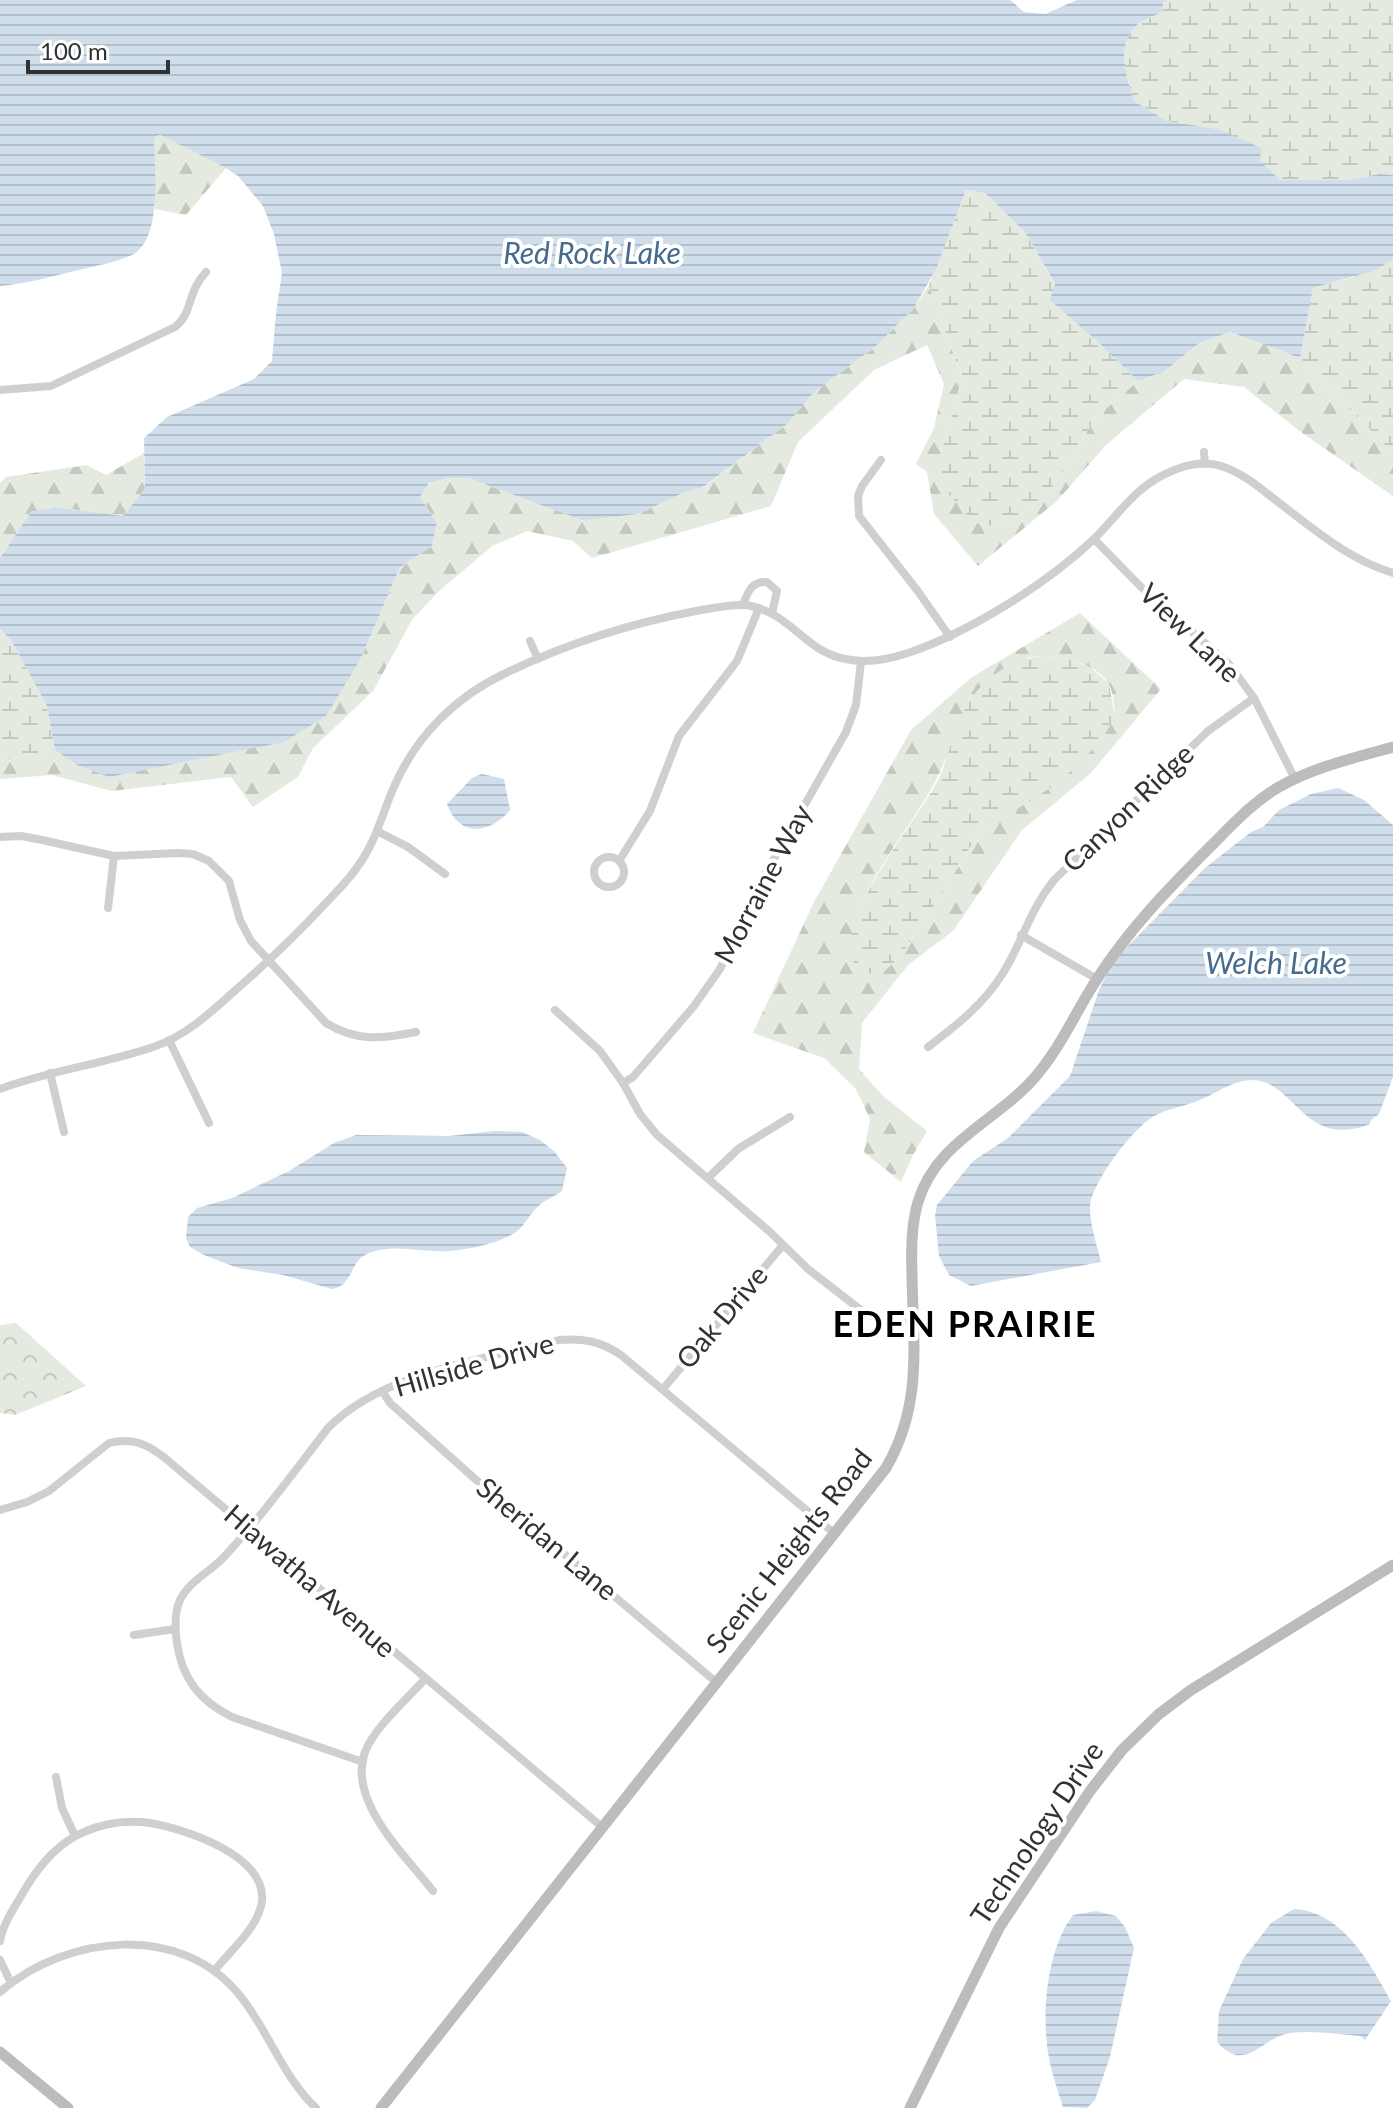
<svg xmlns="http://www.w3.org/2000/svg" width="1393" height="2108" font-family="Lato,sans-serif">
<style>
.forest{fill:url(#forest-firs);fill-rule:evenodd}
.wetland{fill:url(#wetland-marsh)}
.park{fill:url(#park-crowns)}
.water{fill:url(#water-rules)}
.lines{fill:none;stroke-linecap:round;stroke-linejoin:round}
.street{stroke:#cfcfcf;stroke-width:8}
.secondary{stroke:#bcbcbc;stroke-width:11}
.labels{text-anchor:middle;stroke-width:8;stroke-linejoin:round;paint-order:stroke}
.street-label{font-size:28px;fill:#323232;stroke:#fff}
.water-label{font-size:30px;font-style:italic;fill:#456b8f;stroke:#fff}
.district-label{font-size:36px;font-weight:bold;letter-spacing:2px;fill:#000;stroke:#fff}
</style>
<defs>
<pattern id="forest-firs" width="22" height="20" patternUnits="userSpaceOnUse" patternTransform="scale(2)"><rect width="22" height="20" fill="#e4eadf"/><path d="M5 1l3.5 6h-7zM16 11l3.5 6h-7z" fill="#c4c9c0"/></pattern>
<pattern id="wetland-marsh" width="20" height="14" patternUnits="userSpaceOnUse" patternTransform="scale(2)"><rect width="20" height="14" fill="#e4eadf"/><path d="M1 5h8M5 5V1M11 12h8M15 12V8" fill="none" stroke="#c4c9c0"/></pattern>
<pattern id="park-crowns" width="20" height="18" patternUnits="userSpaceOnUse" patternTransform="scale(2)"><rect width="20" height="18" fill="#e4eadf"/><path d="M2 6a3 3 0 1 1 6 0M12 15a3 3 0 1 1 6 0" fill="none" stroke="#c4c9c0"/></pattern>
<pattern id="water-rules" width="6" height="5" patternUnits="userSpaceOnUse" patternTransform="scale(2)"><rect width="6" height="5" fill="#d0deeb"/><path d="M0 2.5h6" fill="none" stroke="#b3bfca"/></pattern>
</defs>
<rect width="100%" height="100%" fill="#fff"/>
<g class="forest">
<polygon points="160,135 226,168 186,215 155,209 154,144 156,136"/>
<polygon points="929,285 962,378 941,453 973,522 994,526 1013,519 1036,504 1059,479 1095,418 1138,381 1165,371 1199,343 1230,332 1300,358 1393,453 1393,496 1298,430 1244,387 1184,379 1105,446 1058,500 978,566 934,514 927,472 916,464 934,428 944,384 927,345 874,370 798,442 771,506 592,558 573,541 527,531 492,546 439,591 412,620 373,691 313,748 298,777 253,807 231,777 112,791 52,775 0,779 0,761 55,750 77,765 361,658 400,567 432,546 437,523 420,497 429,483 448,478 468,478 562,512 638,514 683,493 703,488 787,424 814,392 876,346 914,308"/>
<polygon points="144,453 145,489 123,516 55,507 31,512 0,558 0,483 6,477 87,465 106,475"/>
<path d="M 1080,613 L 1161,689 L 1090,774 L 1022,830 L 953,931 L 908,965 L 862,1023 L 859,1069 L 883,1096 L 927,1131 L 913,1155 L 901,1182 L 864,1152 L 870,1119 L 856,1089 L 824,1058 L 753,1033 L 814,902 L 911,730 L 972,677 ZM 1047,656 C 1068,659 1098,664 1109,685 C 1114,694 1114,707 1115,717 L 1012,811 L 978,834 L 940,897 L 901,955 L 851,953 C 852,884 921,823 945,760 L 1028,657 Z"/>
</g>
<g class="wetland">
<path d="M 1164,0 L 1393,0 L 1393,175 L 1380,174 L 1346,180 L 1280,180 L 1267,171 L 1260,161 L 1218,129 L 1167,121 L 1134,101 C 1127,78 1115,44 1137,25 C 1143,20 1153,17 1161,13 Z"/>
<polygon points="966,190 985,193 1025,232 1055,285 1096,340 1138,381 1095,418 1059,479 1036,504 1013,519 994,526 973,522 949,494 941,475 941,453 962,378 929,285"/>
<polygon points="1393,259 1393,453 1300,358 1313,288 1357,276"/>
<polygon points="0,629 11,640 47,706 55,750 0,761"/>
<path d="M 1047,656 L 1070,660 L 1090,667 L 1109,684 L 1115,717 L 1101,741 L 1061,781 L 978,834 L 940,897 L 901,955 L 885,971 L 864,975 C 858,968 853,964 851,955 C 842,909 917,821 938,780 C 952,751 955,715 978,690 C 997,669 1018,657 1047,656 Z"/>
</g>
<polygon class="park" points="16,1323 86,1386 15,1415 0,1413 0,1325"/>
<g class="water">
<path d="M 0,0 L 1010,0 L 1024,12 L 1045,14 L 1077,0 L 1164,0 L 1161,13 C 1153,16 1143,20 1137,25 C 1115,44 1127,78 1134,101 L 1167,121 L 1218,129 L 1261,148 L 1260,161 L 1280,180 L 1346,180 L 1380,174 L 1393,175 L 1393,259 L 1376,270 L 1313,288 L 1300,358 L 1230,332 L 1199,343 L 1165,371 L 1138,381 L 1096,340 L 1050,300 L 1055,284 L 1025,232 L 985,193 L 966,190 L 936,269 L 914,308 L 876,346 L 814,392 L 787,424 L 702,488 L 683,493 L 638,514 L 582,520 L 468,478 L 448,478 L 429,483 L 420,497 L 437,523 L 432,546 L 400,567 L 361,658 L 326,716 L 284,742 L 109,777 L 77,765 L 55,750 L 47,706 L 11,640 L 0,629 L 0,558 L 31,512 L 55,507 L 123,516 L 145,489 L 144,438 L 167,417 L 254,379 L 272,361 L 276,313 L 282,273 L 274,234 L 263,206 L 238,176 L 226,168 L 160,135 L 156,136 L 154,144 C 155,171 162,240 132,255 C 115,263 97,265 79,270 C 49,277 31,283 0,286 Z"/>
<path d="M 482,774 L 504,779 L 510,810 C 490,834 459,838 447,804 L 472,778 Z"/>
<path d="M 1338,788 L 1364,800 L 1393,825 L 1393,1077 L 1379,1114 L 1371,1120 L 1370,1124 C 1304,1150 1295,1081 1253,1080 C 1233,1080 1219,1092 1202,1099 C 1187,1106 1170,1108 1156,1115 C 1135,1125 1090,1184 1090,1208 C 1090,1225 1097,1245 1101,1262 L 971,1286 L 949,1275 L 939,1256 L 935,1216 L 937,1205 L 973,1161 L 1008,1138 L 1070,1076 L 1099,990 L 1113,961 L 1205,868 L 1251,832 L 1263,827 L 1279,810 L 1311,794 Z"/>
<path d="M 495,1131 L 522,1132 L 540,1140 L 554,1151 L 567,1168 L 562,1191 C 555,1196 547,1199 541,1204 C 530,1212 526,1225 516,1232 C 498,1244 471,1249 450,1251 C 423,1253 395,1243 369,1253 C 348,1261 355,1285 332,1289 L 283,1275 L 238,1268 L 204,1255 L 190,1247 L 186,1238 L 188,1217 L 197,1208 L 232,1198 L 289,1171 L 334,1143 L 356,1135 L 449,1136 Z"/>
<path d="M 1294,1909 C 1343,1912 1370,1963 1391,2001 L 1365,2040 L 1360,2036 C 1336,2034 1313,2030 1290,2033 C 1261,2037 1247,2075 1217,2042 L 1219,2011 L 1243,1959 L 1271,1923 Z"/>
<path d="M 1096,1911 L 1116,1916 L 1125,1927 L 1134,1948 L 1110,2057 L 1095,2100 L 1087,2108 L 1063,2107 C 1058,2091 1052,2075 1049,2058 C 1041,2015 1046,1951 1073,1915 Z"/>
</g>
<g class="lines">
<g class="street">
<path d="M 0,390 L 51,386 L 175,327 C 193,313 187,292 206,272"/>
<polyline points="1204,452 1205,464"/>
<polyline points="881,460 862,486 858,496 859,516 917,590 950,637"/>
<polyline points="1094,539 1140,586 1229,664 1254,698 1295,779"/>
<path d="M 743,605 C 748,592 751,581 767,582 L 777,591 L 772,613"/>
<polyline points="530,641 538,659"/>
<polyline points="377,831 408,847 445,874"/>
<path d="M 0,837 L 21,836 L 42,840 L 114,856 L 178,853 L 193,854 L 209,861 L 229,881 L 240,920 L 251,941 L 326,1023 C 357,1042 382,1039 416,1032"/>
<circle cx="609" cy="872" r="15"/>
<polyline points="619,861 650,811 679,736 737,661 759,608"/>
<polyline points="108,908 114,856"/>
<polyline points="1021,935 1097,979"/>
<polyline points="555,1010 600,1051 623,1083 640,1114 657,1135 770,1232 808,1269 866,1314 883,1320 912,1320"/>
<polyline points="169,1040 209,1123"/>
<path d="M 928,1047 C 957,1025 984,1004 1003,973 C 1023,941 1029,911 1054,880 L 1208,731 L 1254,698"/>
<polyline points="50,1073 64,1132"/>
<polyline points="623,1083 633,1077 694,1006 720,969 762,880 846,732 856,705 861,662"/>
<path d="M 0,1089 C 51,1070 105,1064 156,1046 C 189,1034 213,1010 239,987 C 269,961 297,934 324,905 C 336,892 349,880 358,866 C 375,843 382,815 393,789 C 416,735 457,695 510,671 C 569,643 632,623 696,611 C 712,608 729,604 746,605 C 774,609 790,627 811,643 C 840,666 875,664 908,653 C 970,632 1048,583 1095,538 C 1115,518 1132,493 1156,479 C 1175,468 1199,459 1221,466 C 1243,473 1260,488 1278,502 C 1315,530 1348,559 1393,573"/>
<polyline points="708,1178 738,1149 790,1117"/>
<polyline points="663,1389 783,1245"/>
<polyline points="382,1391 390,1403 474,1478 716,1682"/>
<path d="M 0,1510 L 27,1502 L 49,1491 L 109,1443 C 132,1437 147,1444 165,1458 L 602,1827"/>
<polyline points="134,1635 175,1629"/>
<path d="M 424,1680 C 407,1699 374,1728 365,1752 C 347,1801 405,1855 433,1891"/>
<path d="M 363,1762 L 232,1717 C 200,1701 182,1679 177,1643 C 175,1629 174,1613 180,1600 C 189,1581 210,1572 224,1557 C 261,1517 294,1472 328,1428 C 383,1372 485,1359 559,1340 C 583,1338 600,1341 621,1355 L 835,1534"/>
<polyline points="56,1777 62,1808 75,1836"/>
<path d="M 0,1941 C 3,1923 15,1907 24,1891 C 38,1867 57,1843 84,1832 C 104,1823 128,1820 150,1823 C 185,1829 266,1855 262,1901 C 259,1927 230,1951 214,1971"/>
<polyline points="0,1960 11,1983"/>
<path d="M 0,1992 C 66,1935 182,1921 241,1997 C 269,2032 283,2077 316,2108"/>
</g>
<g class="secondary">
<polyline points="0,2052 68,2108"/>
<path d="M 381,2108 L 886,1468 C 923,1404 913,1345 912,1274 C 911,1250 911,1225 918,1202 C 936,1141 998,1121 1036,1076 C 1061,1047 1076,1011 1097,979 C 1129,929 1169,888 1211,846 C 1232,825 1253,802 1279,787 C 1314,767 1354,758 1393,747"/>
<polyline points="910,2108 999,1928 1090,1791 1122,1750 1159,1714 1191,1690 1393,1565"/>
</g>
</g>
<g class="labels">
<g class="street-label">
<text transform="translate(1190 633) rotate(44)" y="10">View Lane</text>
<text transform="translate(1128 808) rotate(-44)" y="10">Canyon Ridge</text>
<text transform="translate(763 884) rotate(-62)" y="10">Morraine Way</text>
<text transform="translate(722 1317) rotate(-50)" y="10">Oak Drive</text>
<text transform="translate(474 1365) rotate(-16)" y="10">Hillside Drive</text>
<text transform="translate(547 1539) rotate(40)" y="10">Sheridan Lane</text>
<text transform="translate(789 1551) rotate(-52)" y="10">Scenic Heights Road</text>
<text transform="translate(310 1581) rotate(41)" y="10">Hiawatha Avenue</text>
<text transform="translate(1037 1833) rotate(-56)" y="10">Technology Drive</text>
</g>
<g class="water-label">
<text x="592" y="264">Red Rock Lake</text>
<text x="1276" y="974">Welch Lake</text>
</g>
<g class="district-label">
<text x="965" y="1337">EDEN PRAIRIE</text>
</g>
</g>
<path d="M28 60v12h140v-12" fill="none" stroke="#323232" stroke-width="4"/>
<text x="40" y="60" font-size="24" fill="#323232" stroke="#ffffff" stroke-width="6" paint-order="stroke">100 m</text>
</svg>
